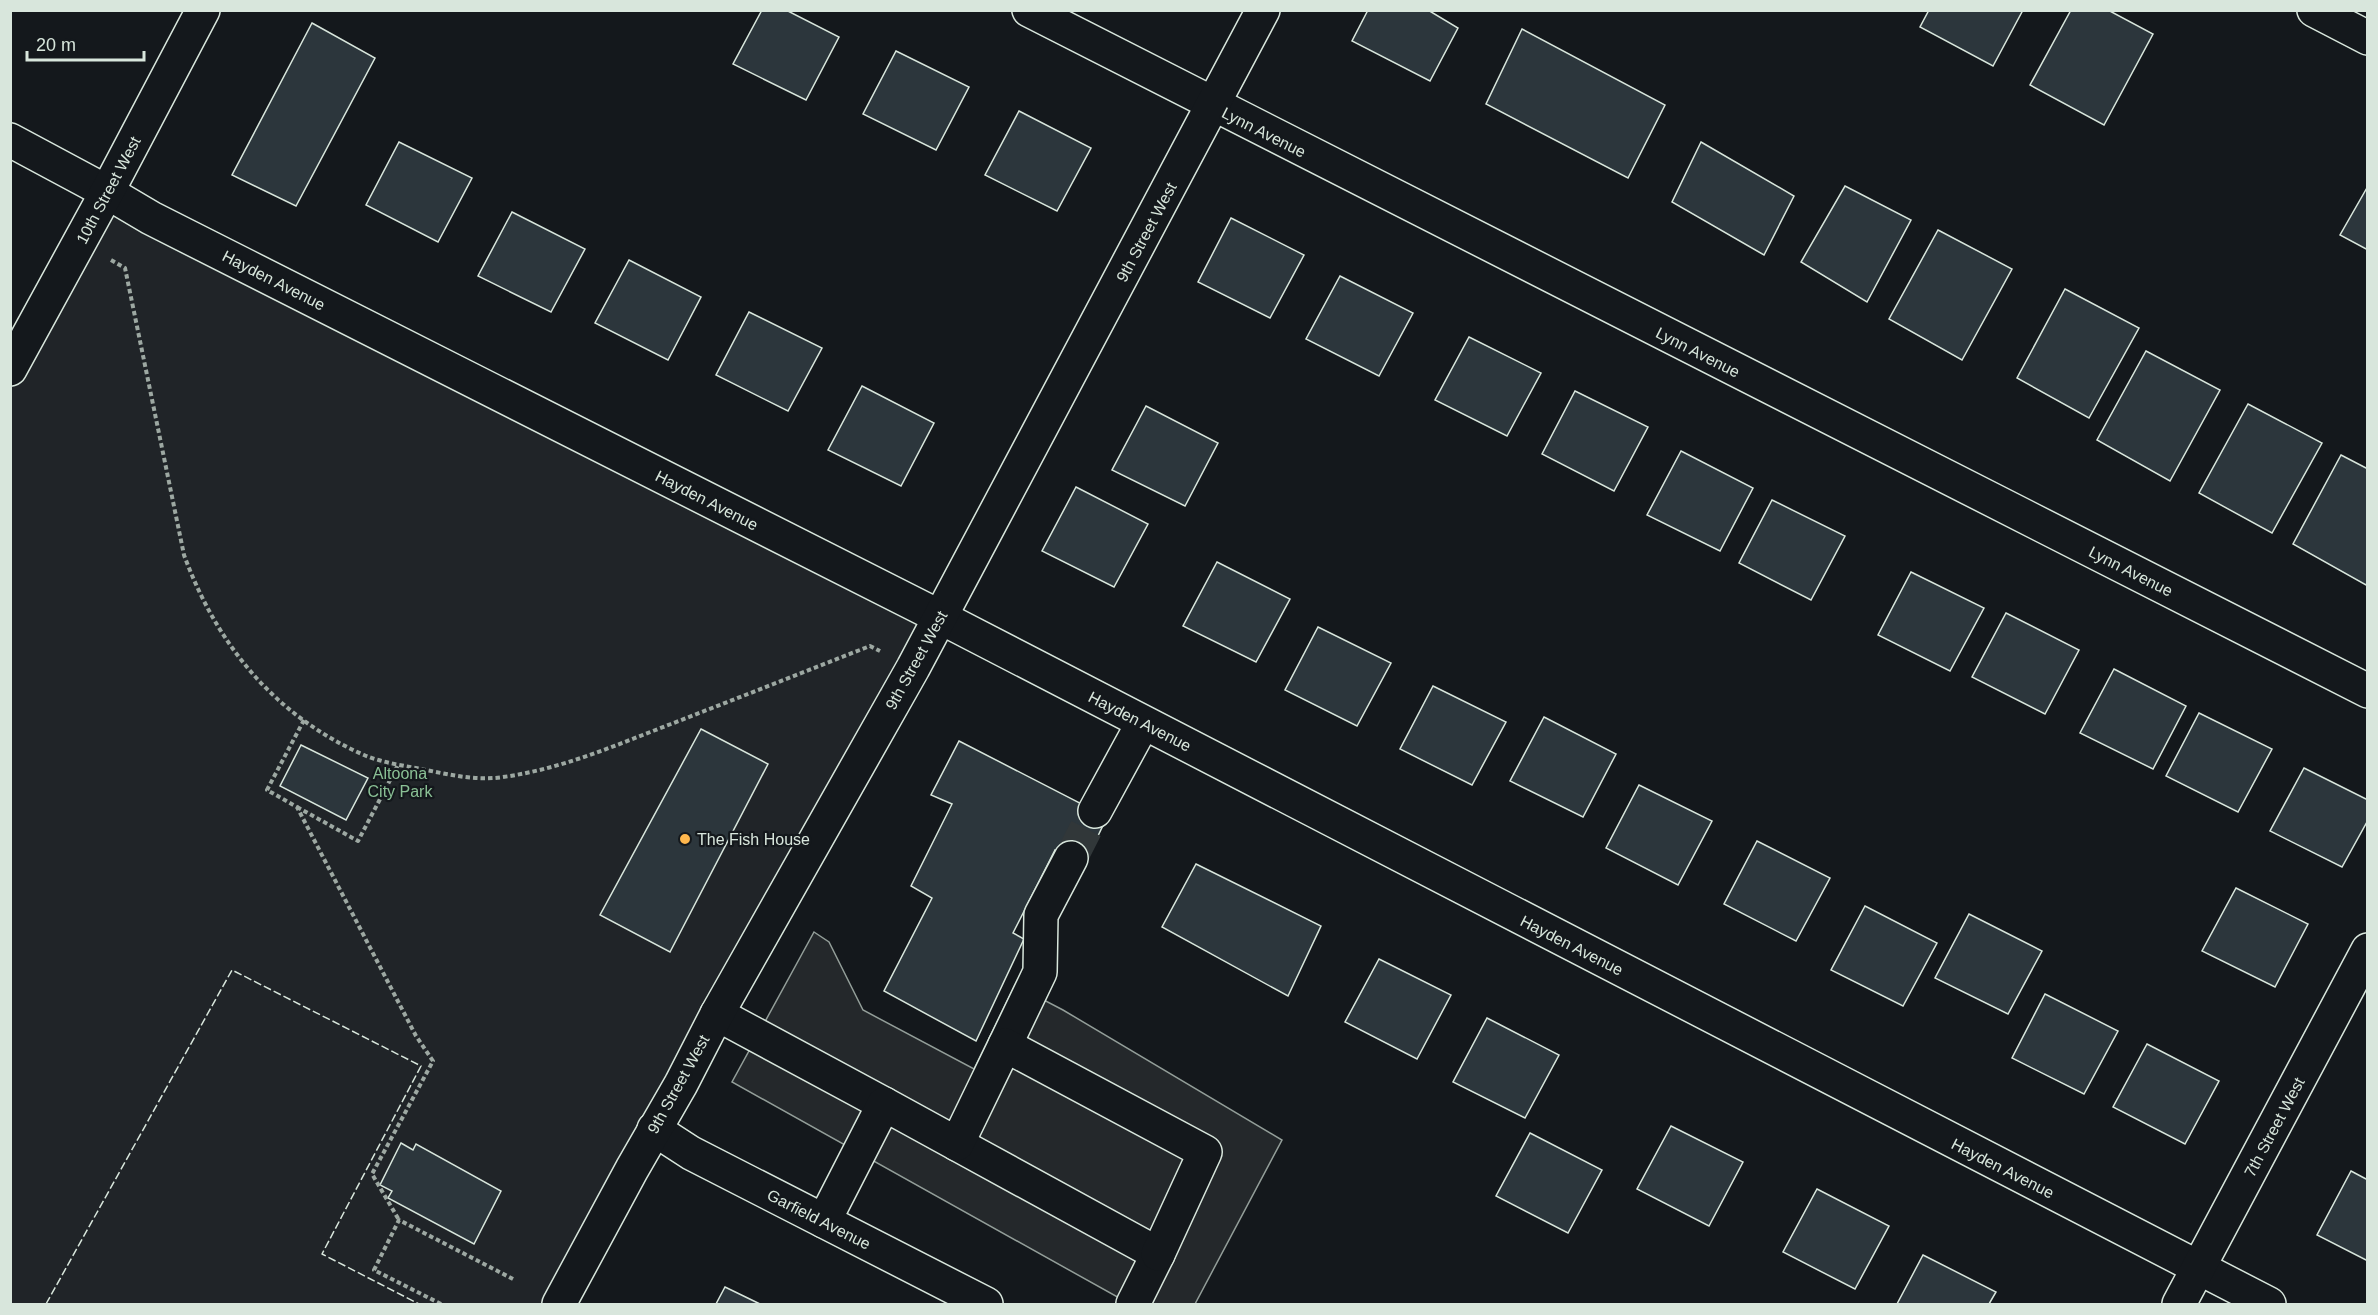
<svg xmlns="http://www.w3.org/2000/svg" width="2378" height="1315" font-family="Arial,sans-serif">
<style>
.green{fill:#202428;stroke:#939e99;stroke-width:1.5}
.parking{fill:#24282b;stroke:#939e99;stroke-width:1.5}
.building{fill:#2c363c;stroke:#d8e6dc;stroke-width:1.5}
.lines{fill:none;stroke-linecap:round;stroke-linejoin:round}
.minor-tunnel{stroke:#313739;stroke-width:33;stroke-dasharray:33 16;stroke-linecap:butt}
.minor-casing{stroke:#d8e6dc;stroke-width:36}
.path{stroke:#9da8a2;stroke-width:4;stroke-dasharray:4.5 3;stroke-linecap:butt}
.minor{stroke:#14181c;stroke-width:33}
.fence{stroke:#d8e6dc;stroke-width:1.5;stroke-dasharray:8 3;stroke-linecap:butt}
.poi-dot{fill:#ffb74d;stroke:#14181c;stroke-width:2}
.labels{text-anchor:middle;stroke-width:4.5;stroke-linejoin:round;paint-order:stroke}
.street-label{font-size:16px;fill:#d8e6dc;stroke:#14181c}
.park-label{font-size:16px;fill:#8ac095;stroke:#14181c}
.poi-label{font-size:16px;fill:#d8e6dc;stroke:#14181c;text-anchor:start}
</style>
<rect width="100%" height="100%" fill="#14181c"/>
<polygon class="green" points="107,192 940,617 559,1304 11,1304 11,369"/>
<polygon class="parking" points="814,932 829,942 863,1010 974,1069 1015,985 1063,1010 1282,1140 1195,1304 1130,1304 732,1082"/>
<g class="building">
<polygon points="762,10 786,10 839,37 806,100 733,64"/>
<polygon points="1368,10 1428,10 1458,28 1430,81 1352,41"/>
<polygon points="1929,10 2023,10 1993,66 1920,27"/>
<polygon points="2071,10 2108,10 2153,34 2104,125 2030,85"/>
<polygon points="312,23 375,58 296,206 232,175"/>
<polygon points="1522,29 1665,105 1628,178 1486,104"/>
<polygon points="896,51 969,87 936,150 863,114"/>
<polygon points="1019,111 1091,148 1057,211 985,175"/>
<polygon points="399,142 472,178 438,242 366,205"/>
<polygon points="1701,142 1794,196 1764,255 1672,202"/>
<polygon points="1845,186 1911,220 1867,302 1801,262"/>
<polygon points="2368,186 2368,250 2340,235"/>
<polygon points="512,212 585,249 551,312 478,276"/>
<polygon points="1231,218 1304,255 1270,318 1198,282"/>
<polygon points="1938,230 2012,269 1962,360 1889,319"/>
<polygon points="629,260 701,297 668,360 595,323"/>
<polygon points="1340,276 1413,313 1379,376 1306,339"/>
<polygon points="2065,289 2139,328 2089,418 2017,378"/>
<polygon points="749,312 822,348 788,411 716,375"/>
<polygon points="1469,337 1541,373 1507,436 1435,400"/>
<polygon points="2146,351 2220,390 2170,481 2097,440"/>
<polygon points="862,386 934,423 901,486 828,450"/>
<polygon points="1575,391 1648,427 1614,491 1542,454"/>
<polygon points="2248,404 2322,443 2272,533 2199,493"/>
<polygon points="1146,406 1218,443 1185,506 1112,470"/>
<polygon points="1681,451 1753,488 1720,551 1647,515"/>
<polygon points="2341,455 2368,469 2368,581 2366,585 2293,544"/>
<polygon points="1076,487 1148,524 1114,587 1042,551"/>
<polygon points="1772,500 1845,536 1811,600 1739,563"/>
<polygon points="1217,562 1290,599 1256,662 1183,626"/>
<polygon points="1911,572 1984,608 1950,671 1878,635"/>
<polygon points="2006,613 2079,650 2045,714 1972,677"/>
<polygon points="1318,627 1391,663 1357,726 1285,690"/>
<polygon points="2114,669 2186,706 2153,769 2080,733"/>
<polygon points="1433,686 1506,722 1472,785 1400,749"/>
<polygon points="2199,713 2272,749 2238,812 2166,776"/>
<polygon points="1544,717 1616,754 1583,817 1510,781"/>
<polygon points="701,729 768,764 670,952 600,915"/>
<polygon points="959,741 1107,817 1084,865 1055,850 1013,933 1024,939 976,1041 884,991 932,898 911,886 952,804 931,795"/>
<polygon points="301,745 368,778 346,820 280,786"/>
<polygon points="2304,768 2368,800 2368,820 2342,867 2270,831"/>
<polygon points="1639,785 1712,821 1678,885 1606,848"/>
<polygon points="1757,841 1830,878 1796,941 1724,904"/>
<polygon points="1196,864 1321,926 1288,996 1162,927"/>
<polygon points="2236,888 2308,924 2275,987 2202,951"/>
<polygon points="1865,906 1937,943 1903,1006 1831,970"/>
<polygon points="1969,914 2042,951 2008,1014 1935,978"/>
<polygon points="1379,959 1451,995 1417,1059 1345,1022"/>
<polygon points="2045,994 2118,1031 2084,1094 2012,1058"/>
<polygon points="1487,1018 1559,1055 1525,1118 1453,1082"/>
<polygon points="2147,1044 2219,1081 2185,1144 2113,1107"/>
<polygon points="1671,1126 1743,1162 1709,1226 1637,1189"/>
<polygon points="1530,1133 1602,1170 1568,1233 1496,1196"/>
<polygon points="401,1143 413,1150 416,1144 501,1191 474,1244 388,1198 392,1191 380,1185"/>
<polygon points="2351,1171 2368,1180 2368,1261 2317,1235"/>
<polygon points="1817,1189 1889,1226 1855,1289 1783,1252"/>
<polygon points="1923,1255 1996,1292 1989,1304 1897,1304"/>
<polygon points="725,1287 760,1304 716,1304"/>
</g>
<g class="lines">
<polyline class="minor-tunnel" points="1071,858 1095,811"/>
<defs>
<g id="minor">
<polyline points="1029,10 2368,691"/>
<polyline points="2314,10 2368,38"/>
<polyline points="10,140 107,192 151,218 940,617 2269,1304"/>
<polyline points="10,369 107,192 203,10"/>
<polyline points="1095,811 1143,723"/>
<polyline points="717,1014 884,1104"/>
<polyline points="1005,1045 1040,972 1041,915 1071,858"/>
<polyline points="654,1129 691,1153 986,1304"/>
<polyline points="957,1144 1158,1254 1133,1304"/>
<polyline points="824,1221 884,1104 957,1144 1005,1045 1205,1152 1158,1254"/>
<polyline points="559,1304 632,1169 681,1084 717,1014 913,668 1263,10"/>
<polyline points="2179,1304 2368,950"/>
</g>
</defs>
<use href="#minor" class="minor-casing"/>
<g class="path">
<path d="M 111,260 L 125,268 L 184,555 C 217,645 275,716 364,755 C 383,763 406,766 426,770 C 451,775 477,781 503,777 C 562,769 616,745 671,724 C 738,698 804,672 870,646 L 880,651"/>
<polyline points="304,720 267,790 297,807 416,1036 433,1061 372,1174 399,1220"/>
<polyline points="297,807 358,841 398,765"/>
<polyline points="441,1304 374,1270 399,1220 513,1279"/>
</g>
<use href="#minor" class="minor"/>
<polyline class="fence" points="46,1304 232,970 421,1066 322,1254 419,1304"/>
</g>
<circle class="poi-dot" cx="685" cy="839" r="6"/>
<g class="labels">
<g class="street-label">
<text transform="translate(1264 132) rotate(27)" y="6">Lynn Avenue</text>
<text transform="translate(108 190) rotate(-62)" y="6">10th Street West</text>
<text transform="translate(1146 232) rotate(-62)" y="6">9th Street West</text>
<text transform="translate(274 280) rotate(27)" y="6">Hayden Avenue</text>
<text transform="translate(1698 352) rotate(27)" y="6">Lynn Avenue</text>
<text transform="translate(707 500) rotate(27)" y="6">Hayden Avenue</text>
<text transform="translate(2131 571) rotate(27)" y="6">Lynn Avenue</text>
<text transform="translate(916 660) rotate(-61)" y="6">9th Street West</text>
<text transform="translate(1140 721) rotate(27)" y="6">Hayden Avenue</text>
<text transform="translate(1572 945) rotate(27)" y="6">Hayden Avenue</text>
<text transform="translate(678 1084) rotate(-61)" y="6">9th Street West</text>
<text transform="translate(2274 1127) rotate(-62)" y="6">7th Street West</text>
<text transform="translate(2003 1168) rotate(27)" y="6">Hayden Avenue</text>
<text transform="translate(819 1219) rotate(27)" y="6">Garfield Avenue</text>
</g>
<g class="park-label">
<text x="400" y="779">Altoona<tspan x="400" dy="18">City Park</tspan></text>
</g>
<g class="poi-label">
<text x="697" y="845">The Fish House</text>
</g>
</g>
<rect width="2378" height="1315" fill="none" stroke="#d8e6dc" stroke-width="24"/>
<path d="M27 51v9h117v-9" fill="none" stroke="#d8e6dc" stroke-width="3"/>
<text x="36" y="51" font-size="18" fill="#d8e6dc" stroke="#14181c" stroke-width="4.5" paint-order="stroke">20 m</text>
</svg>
